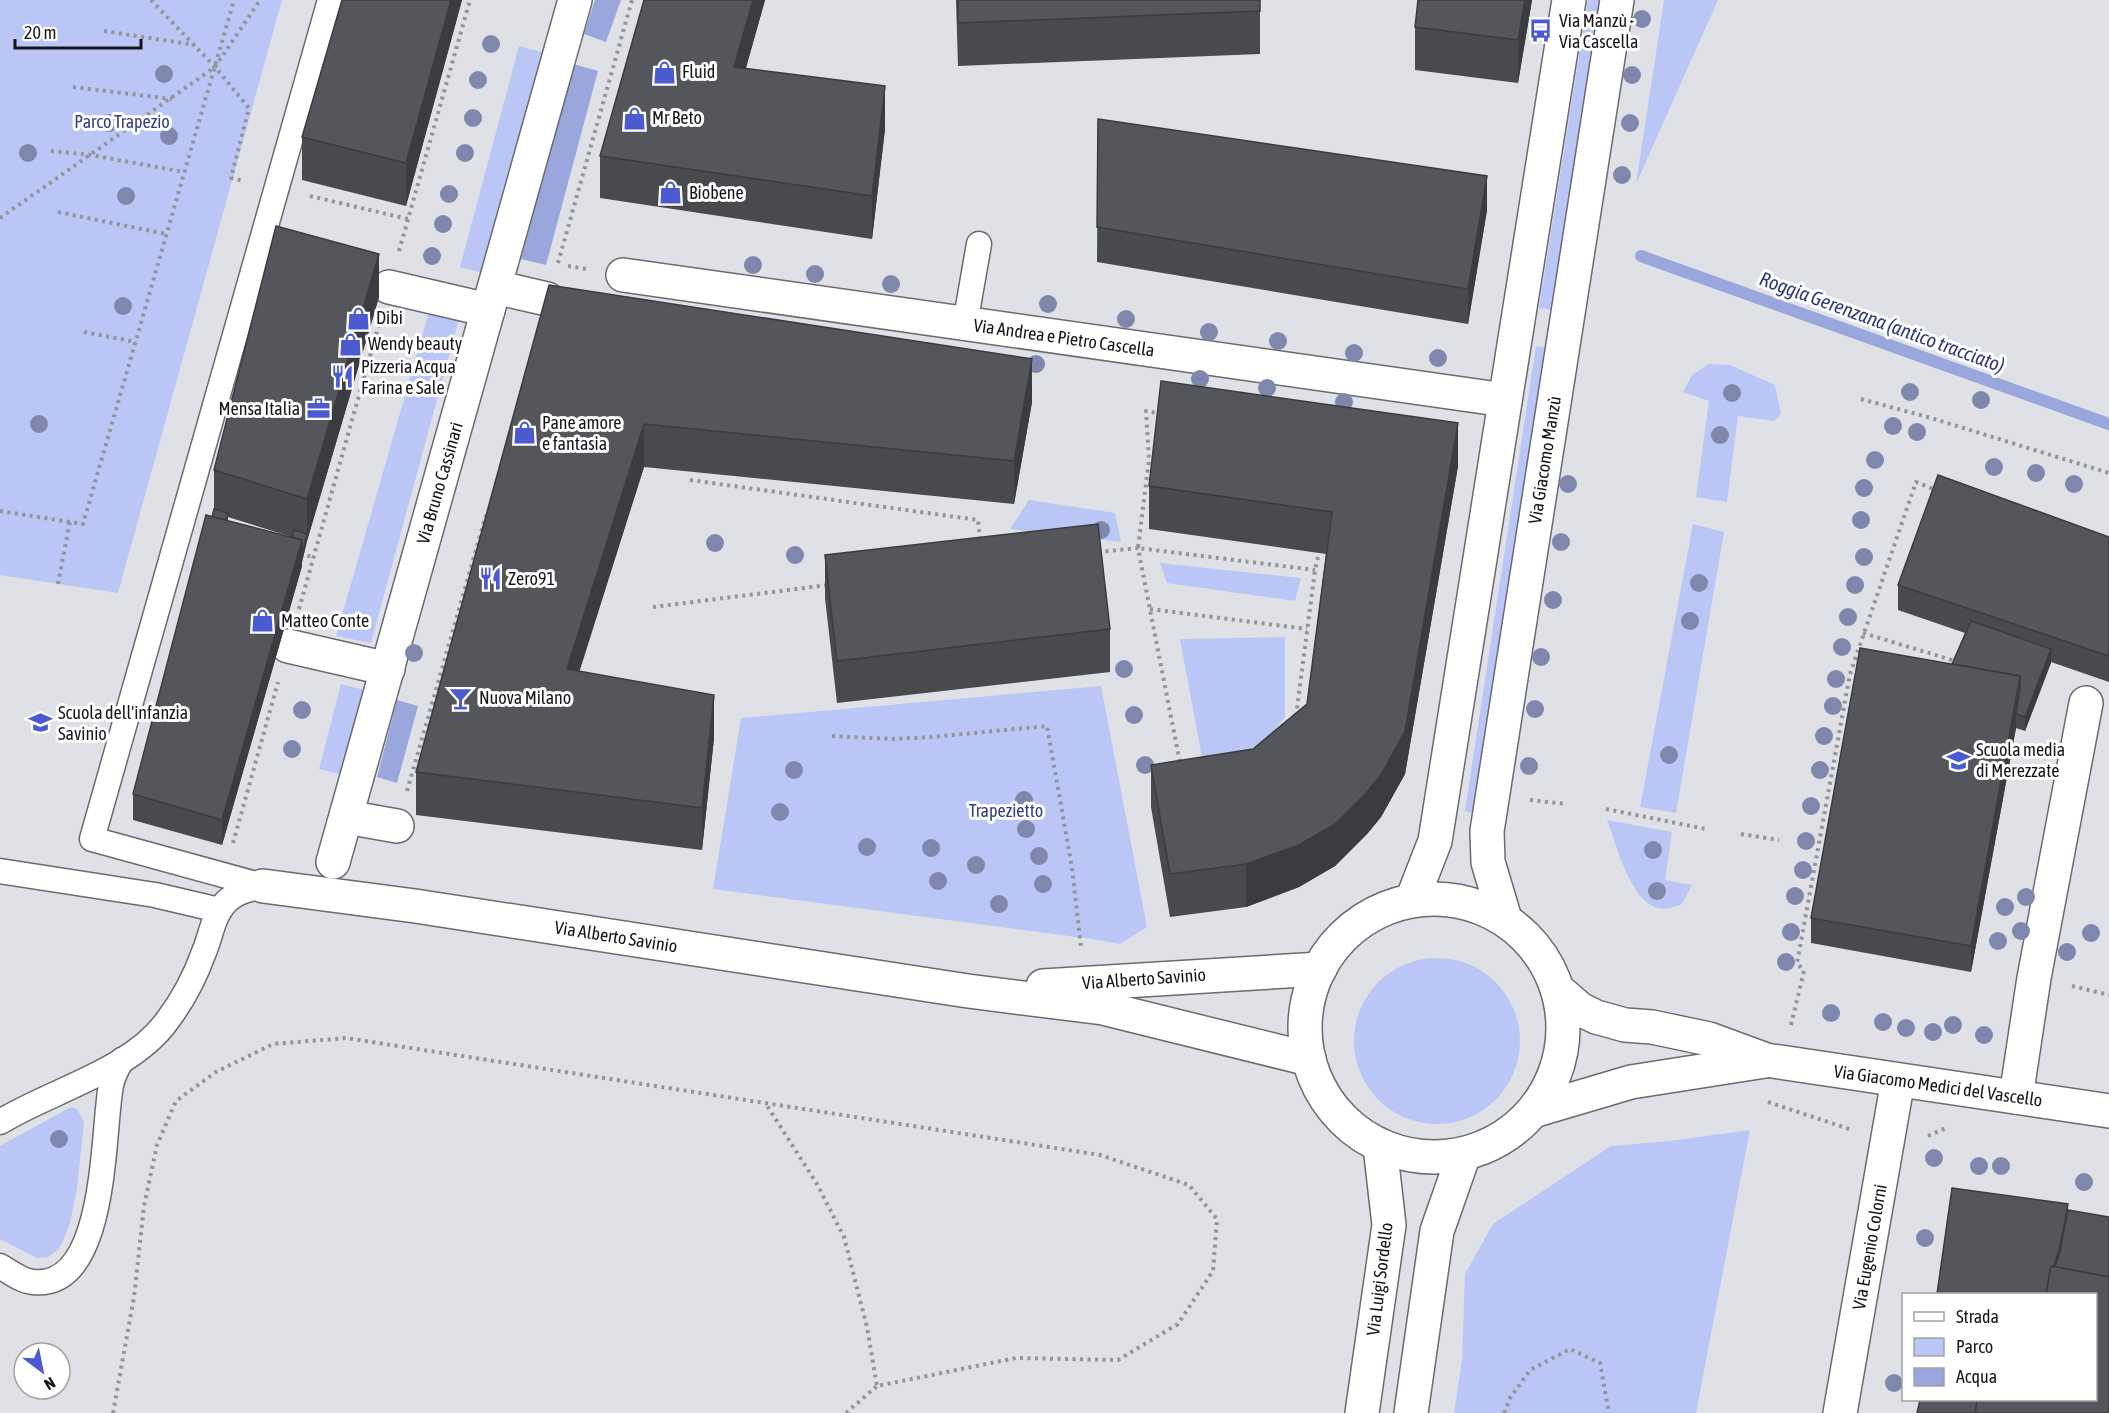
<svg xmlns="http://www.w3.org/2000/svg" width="2109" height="1413" font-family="'Asap Condensed',sans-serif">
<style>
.green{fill:#bac7f6}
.water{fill:#9aa7dc}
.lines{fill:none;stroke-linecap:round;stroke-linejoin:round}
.stream{stroke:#9aa7dc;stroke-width:12}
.service-casing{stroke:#6a6b70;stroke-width:27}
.pedestrian-casing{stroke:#6a6b70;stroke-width:36}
.minor-casing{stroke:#6a6b70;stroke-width:36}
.path{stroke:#94959a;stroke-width:4;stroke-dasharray:3 4.5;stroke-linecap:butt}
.service{stroke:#fff;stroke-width:24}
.pedestrian{stroke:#fff;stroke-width:33}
.minor{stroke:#fff;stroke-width:33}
.tree{fill:#8087ad}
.wall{fill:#484a4e;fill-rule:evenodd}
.shaded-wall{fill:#3b3c40}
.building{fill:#54565b;stroke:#3b3c40;stroke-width:1.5}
.labels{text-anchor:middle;stroke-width:6;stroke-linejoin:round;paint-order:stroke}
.poi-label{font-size:18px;fill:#161618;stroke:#fff;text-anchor:start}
.park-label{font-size:18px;fill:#333e7e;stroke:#fff}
.street-label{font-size:18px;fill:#161618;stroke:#fff}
.water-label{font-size:20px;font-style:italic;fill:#2f3a79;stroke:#fff}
</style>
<rect width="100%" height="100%" fill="#dfe1e7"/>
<g class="green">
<polygon points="0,0 282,0 118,593 0,575"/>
<polygon points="1588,0 1602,0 1552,310 1539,308"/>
<polygon points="1664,0 1718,0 1636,184"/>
<polygon points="519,46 545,53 486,274 460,267"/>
<polygon points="429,312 460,315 371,643 336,636"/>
<polygon points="1536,346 1550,348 1475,813 1465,811"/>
<polygon points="1709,364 1730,365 1775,385 1781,414 1774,421 1738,416 1727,502 1696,497 1709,401 1683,392 1692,375"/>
<polygon points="1029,500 1115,513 1121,542 1010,529"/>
<polygon points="1693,524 1724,532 1676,813 1640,807"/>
<polygon points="1160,563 1301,578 1295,601 1167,583"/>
<polygon points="1285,637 1285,717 1268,738 1247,751 1203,763 1180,639"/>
<polygon points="341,684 368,691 346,776 319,769"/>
<polygon points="1101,686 1147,927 1120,944 1092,939 713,889 741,718"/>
<path d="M 1607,820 L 1672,832 L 1665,880 L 1692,885 L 1682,904 C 1677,906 1669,909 1664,909 C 1631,908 1617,845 1607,820 Z"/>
<circle cx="1437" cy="1041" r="83"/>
<polygon points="71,1107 77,1109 84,1122 77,1189 70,1223 62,1244 55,1252 48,1257 37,1258 0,1239 0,1146"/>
<polygon points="1750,1130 1696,1413 1454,1413 1462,1360 1465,1274 1493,1224 1611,1146 1670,1141"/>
</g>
<g class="water">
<polygon points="595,0 621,0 606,42 584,34"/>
<polygon points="573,64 598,71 546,265 521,259"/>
<polygon points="397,700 418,706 397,783 377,777"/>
</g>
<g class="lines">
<polyline class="stream" points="1641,256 2109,424"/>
<defs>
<g id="service">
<polyline points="965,324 979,244"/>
<polyline points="0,871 155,895 219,910"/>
<polyline points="263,886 92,839 330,0"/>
<path d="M 0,1122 C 52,1090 131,1071 167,1021 C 183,1000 195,977 204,952 C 211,936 213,915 226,902 C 236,892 249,889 263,886"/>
<path d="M 0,1266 C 10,1272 21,1281 33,1282 C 108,1290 102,1132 111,1085 C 113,1076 117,1068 122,1060"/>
</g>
<g id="pedestrian">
<polyline points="389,287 488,310"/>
<polyline points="495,287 547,299"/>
<polyline points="288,646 388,669"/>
<polyline points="346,817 397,826"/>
<polyline points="333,862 575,0"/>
</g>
<g id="minor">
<polyline points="623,275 1505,400"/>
<polyline points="263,886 415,906 968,991 1103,1008 1309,1059"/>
<circle cx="1434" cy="1028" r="129"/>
<polyline points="1412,900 1435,841 1569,0"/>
<polyline points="1505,919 1488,862 1487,831 1617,0"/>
<polyline points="1043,986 1320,969"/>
<polyline points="1558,990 1580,1009 1596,1017 1625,1025 1652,1027 1709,1039 1766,1060 2109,1111"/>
<polyline points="2016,1097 2034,978 2086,703"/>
<polyline points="1533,1111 1631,1082 1765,1061"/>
<polyline points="1362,1413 1389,1225 1380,1146"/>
<polyline points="1411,1413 1437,1231 1464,1154"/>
<polyline points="1840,1413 1898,1080"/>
</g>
</defs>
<use href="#service" class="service-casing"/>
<use href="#pedestrian" class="pedestrian-casing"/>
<use href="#minor" class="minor-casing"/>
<g class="path">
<polyline points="151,0 215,67 249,108 231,178 244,181"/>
<polyline points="104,31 195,45"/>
<polyline points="73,87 172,99"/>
<polyline points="51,151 91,155 184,172"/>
<polyline points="310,196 408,219"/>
<polyline points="58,212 166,234"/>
<polyline points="0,218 215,67 260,0"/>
<polyline points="399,251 470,0"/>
<polyline points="558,263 632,0"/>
<polyline points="568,266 587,269"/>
<polyline points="84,332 136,342"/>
<polyline points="1861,399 1931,418 2109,473"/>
<polyline points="1162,414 1146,411 1149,460 1138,548 1315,570"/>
<polyline points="690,480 978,520 980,540"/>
<polyline points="0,511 83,524 234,0"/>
<polyline points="1098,552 1138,548 1180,763"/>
<polyline points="300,554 313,557"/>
<polyline points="58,584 70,521"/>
<polyline points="653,607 828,585"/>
<polyline points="299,609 379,324"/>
<polyline points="1150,609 1307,629"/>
<polyline points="1863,633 1955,661"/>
<polyline points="1296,716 1315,570 1320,548"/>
<polyline points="832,736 892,739 932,737 1047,726 1072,868 1081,947"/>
<polyline points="407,791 486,515"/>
<polyline points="1530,800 1566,804"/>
<polyline points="1606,809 1706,829"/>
<polyline points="1741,834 1779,840"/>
<polyline points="233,843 278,682"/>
<polyline points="2072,986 2109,995"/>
<polyline points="1791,1025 1804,971 1797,963 1850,674 1916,482 1936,490"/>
<polyline points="1768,1102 1852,1130"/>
<polyline points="1928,1136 1948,1127"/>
<polyline points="113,1413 134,1297 144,1206 157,1145 176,1101 216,1072 273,1044 346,1038 1100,1155 1189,1185 1217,1219 1213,1271 1178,1324 1118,1360 1016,1358 877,1386 867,1327 844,1237 817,1184 766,1104"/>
<polyline points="846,1413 877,1386"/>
<polyline points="1504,1413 1510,1398 1530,1370 1570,1349 1600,1363 1609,1413"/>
</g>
<use href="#service" class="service"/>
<use href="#pedestrian" class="pedestrian"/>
<use href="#minor" class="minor"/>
</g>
<g class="tree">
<circle cx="1642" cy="19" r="9"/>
<circle cx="491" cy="44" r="9"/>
<circle cx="164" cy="74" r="9"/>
<circle cx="1632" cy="75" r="9"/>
<circle cx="478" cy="80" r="9"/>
<circle cx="473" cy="118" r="9"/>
<circle cx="109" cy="123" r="9"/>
<circle cx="1630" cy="123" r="9"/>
<circle cx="169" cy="136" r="9"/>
<circle cx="28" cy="153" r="9"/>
<circle cx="465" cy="153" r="9"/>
<circle cx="1622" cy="175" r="9"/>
<circle cx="449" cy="194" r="9"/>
<circle cx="126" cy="196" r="9"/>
<circle cx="443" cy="224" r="9"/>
<circle cx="432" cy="256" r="9"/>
<circle cx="753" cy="265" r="9"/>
<circle cx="815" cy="274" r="9"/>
<circle cx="891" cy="284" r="9"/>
<circle cx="1048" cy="304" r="9"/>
<circle cx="123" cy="306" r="9"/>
<circle cx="1126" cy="319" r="9"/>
<circle cx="1209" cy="332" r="9"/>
<circle cx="1278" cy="341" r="9"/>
<circle cx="1354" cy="353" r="9"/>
<circle cx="1438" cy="358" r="9"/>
<circle cx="1036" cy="364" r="9"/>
<circle cx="1200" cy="379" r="9"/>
<circle cx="1267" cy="388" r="9"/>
<circle cx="1910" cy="392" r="9"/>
<circle cx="1732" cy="393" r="9"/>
<circle cx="1981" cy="400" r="9"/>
<circle cx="1344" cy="402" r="9"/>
<circle cx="39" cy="424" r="9"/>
<circle cx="1893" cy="426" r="9"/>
<circle cx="1917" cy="432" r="9"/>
<circle cx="1720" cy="435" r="9"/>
<circle cx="1875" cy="460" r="9"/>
<circle cx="1994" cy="467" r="9"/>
<circle cx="2036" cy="473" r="9"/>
<circle cx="1568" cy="484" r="9"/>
<circle cx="2074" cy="484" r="9"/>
<circle cx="1864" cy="488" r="9"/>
<circle cx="1861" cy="520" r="9"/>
<circle cx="1101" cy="530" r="9"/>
<circle cx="1561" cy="542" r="9"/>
<circle cx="715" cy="543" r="9"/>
<circle cx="795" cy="555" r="9"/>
<circle cx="1864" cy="557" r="9"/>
<circle cx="1699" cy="583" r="9"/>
<circle cx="1855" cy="585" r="9"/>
<circle cx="1553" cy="600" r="9"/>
<circle cx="1848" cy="617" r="9"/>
<circle cx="1690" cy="621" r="9"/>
<circle cx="1842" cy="647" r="9"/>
<circle cx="414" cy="653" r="9"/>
<circle cx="1541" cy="657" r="9"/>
<circle cx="1124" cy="669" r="9"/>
<circle cx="1836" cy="679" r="9"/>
<circle cx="1833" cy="706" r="9"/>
<circle cx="1535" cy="709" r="9"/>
<circle cx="302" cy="710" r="9"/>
<circle cx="1134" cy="715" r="9"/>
<circle cx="1824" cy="736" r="9"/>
<circle cx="292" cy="749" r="9"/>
<circle cx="1669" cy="755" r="9"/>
<circle cx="1145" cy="765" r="9"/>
<circle cx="1529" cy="766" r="9"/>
<circle cx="794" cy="770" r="9"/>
<circle cx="1820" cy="770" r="9"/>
<circle cx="1024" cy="800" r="9"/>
<circle cx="1811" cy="806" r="9"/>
<circle cx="780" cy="812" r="9"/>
<circle cx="1026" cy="829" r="9"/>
<circle cx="1806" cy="841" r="9"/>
<circle cx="867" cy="847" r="9"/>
<circle cx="931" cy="848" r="9"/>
<circle cx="1653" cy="850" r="9"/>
<circle cx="1039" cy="856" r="9"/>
<circle cx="976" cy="865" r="9"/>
<circle cx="1803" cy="870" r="9"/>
<circle cx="938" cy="881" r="9"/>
<circle cx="1043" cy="884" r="9"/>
<circle cx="1657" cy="891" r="9"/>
<circle cx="1795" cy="896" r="9"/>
<circle cx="2026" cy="897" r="9"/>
<circle cx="999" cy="904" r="9"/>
<circle cx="2005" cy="907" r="9"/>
<circle cx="2021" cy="931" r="9"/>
<circle cx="1791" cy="932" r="9"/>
<circle cx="2091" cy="933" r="9"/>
<circle cx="1998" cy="941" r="9"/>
<circle cx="2067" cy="952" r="9"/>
<circle cx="1786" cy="962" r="9"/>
<circle cx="1831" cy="1013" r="9"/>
<circle cx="1883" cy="1022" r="9"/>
<circle cx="1953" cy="1025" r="9"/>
<circle cx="1906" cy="1028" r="9"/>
<circle cx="1933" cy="1032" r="9"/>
<circle cx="1984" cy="1035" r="9"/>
<circle cx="59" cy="1139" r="9"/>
<circle cx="1934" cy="1158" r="9"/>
<circle cx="1979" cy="1166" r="9"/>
<circle cx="2001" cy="1166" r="9"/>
<circle cx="2084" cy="1182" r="9"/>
<circle cx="1925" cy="1238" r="9"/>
<circle cx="1894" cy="1383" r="9"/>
</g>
<g class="wall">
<polygon points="342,0 462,0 406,206 302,180 302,137"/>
<polygon points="644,0 765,0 746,68 885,129 872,239 600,198 600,156"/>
<polygon points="956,0 1260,0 1260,54 958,66"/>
<polygon points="1418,0 1532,0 1518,83 1415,70 1415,27"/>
<polygon points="1098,119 1487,210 1468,324 1097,262"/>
<polygon points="549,285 1032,402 1014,504 644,467 579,671 714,738 702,850 416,815 416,772"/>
<path d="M 379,297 L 307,541 L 302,562 L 302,566 L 222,845 L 133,820 L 133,794 L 214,511 L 214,470 ZM 228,517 L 292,537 L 228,521 Z"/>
<polygon points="1458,466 1405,774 1381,817 1367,834 1335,866 1299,887 1246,907 1170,917 1151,807 1151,765 1253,749 1307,704 1326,554 1149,529 1149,486"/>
<polygon points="2109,537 2109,682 2051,662 2025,731 2016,728 1971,972 1811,943 1811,918 1952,664 1965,633 1898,610 1898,585"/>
<polygon points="825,555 1110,629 1110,672 837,703 825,598"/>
</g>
<g class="shaded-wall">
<polygon points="451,0 462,0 406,206 406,163"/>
<polygon points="753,0 765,0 734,110 734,67"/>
<polygon points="1525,0 1532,0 1518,83 1518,40"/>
<polygon points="885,86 885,129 872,239 872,196"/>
<polygon points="1487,176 1487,210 1468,324 1468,289"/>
<polygon points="379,254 379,297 307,541 302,562 302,566 222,845 222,820 302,540 307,534 307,499"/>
<polygon points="1032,359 1032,402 1014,504 1014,461"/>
<polygon points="1458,423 1458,466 1405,774 1381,817 1367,834 1335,866 1299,887 1246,907 1246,864"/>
<polygon points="644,424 644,467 567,711 567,669"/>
<polygon points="2051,649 2051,663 2025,731 2025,717"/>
<polygon points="2020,676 2020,702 2016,714 2016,728 1971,972 1971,946"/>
<polygon points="714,695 714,738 702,850 702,808"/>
<polygon points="2068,1204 2068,1224 2051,1294 2047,1294"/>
</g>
<g class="building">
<polygon points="342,0 451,0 406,163 302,137"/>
<polygon points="644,0 753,0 734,67 885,86 872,196 600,156"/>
<polygon points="958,0 1260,0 1260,11 958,23"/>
<polygon points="1418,0 1525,0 1518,40 1415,27"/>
<polygon points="1098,119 1487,176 1468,289 1097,227"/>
<polygon points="276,226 379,254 307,499 214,470"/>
<polygon points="549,285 1032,359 1014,461 644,424 567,669 714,695 702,808 416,772"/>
<polygon points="1161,381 1458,423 1405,731 1381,775 1367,792 1335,824 1299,845 1246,864 1170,874 1151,765 1253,749 1307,704 1332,512 1149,486"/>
<polygon points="1938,475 2109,537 2109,656 1898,585"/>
<polygon points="214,509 228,513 226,520 212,517"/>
<polygon points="206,515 302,540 222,820 133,794"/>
<polygon points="1098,524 1110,629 837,661 825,555"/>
<polygon points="294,530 307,534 302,554 302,540 292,537"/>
<polygon points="1971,621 2051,649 2025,717 2016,714 2020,688 2020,676 1952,664"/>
<polygon points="1860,648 2020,676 1971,946 1811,918"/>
<polygon points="1952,1188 2068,1204 2060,1246 2054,1266 2051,1266 2046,1294 1937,1294"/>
<polygon points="2068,1210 2109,1217 2109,1277 2055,1267 2060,1252"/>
<polygon points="2051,1266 2109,1277 2109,1413 1975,1413 1977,1400 2096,1400 2096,1294 2046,1294"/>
<polygon points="1920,1400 1977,1400 1975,1413 1917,1413"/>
</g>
<defs>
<symbol id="bus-bare" viewBox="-9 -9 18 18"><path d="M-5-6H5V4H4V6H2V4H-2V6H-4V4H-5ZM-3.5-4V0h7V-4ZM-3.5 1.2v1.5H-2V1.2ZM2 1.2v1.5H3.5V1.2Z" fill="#4c5acf" stroke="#fff" stroke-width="2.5" paint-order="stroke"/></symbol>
<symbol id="shop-bare" viewBox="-9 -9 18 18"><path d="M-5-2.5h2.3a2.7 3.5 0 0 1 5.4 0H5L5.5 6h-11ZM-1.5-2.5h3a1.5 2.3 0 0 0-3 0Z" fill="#4c5acf" stroke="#fff" stroke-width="2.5" paint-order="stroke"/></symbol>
<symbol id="restaurant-bare" viewBox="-9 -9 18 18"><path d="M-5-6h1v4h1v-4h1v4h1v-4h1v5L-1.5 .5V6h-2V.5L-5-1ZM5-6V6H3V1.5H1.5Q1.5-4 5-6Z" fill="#4c5acf" stroke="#fff" stroke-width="2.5" paint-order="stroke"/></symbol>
<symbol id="office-bare" viewBox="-9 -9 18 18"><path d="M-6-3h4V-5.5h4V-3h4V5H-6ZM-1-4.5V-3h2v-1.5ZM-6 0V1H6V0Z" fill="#4c5acf" stroke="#fff" stroke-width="2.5" paint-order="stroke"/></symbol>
<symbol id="bar-bare" viewBox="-9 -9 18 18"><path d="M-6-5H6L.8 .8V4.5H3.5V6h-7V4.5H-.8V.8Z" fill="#4c5acf" stroke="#fff" stroke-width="2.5" paint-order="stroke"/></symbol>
<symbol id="school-bare" viewBox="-9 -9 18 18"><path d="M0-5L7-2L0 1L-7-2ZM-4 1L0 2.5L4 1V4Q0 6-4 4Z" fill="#4c5acf" stroke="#fff" stroke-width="2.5" paint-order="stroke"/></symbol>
</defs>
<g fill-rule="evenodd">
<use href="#bus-bare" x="1524" y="14" width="33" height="33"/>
<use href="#shop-bare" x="648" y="56" width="33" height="33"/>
<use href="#shop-bare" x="618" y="102" width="33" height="33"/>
<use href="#shop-bare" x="654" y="176" width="33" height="33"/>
<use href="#shop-bare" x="342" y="302" width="33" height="33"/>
<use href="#shop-bare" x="334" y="328" width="33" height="33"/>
<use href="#restaurant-bare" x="326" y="360" width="33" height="33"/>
<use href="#office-bare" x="302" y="392" width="33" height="33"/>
<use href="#shop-bare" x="508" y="416" width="33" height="33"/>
<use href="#restaurant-bare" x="474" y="562" width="33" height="33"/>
<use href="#shop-bare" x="246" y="604" width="33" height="33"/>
<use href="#bar-bare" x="444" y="682" width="33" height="33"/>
<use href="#school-bare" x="24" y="706" width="33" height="33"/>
<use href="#school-bare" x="1942" y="744" width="33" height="33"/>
</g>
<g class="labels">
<g class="poi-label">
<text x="1559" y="27">Via Manzù -<tspan x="1559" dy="21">Via Cascella</tspan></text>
<text x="682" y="78">Fluid</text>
<text x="652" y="124">Mr Beto</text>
<text x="689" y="199">Biobene</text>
<text x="376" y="324">Dibi</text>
<text x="368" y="350">Wendy beauty</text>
<text x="361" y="373">Pizzeria Acqua<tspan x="361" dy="21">Farina e Sale</tspan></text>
<text x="300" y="415" text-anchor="end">Mensa Italia</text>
<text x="542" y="429">Pane amore<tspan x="542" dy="21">e fantasia</tspan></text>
<text x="508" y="585">Zero91</text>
<text x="281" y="627">Matteo Conte</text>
<text x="479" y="704">Nuova Milano</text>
<text x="58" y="719">Scuola dell'infanzia<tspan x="58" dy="21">Savinio</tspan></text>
<text x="1976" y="756">Scuola media<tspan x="1976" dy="21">di Merezzate</tspan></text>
</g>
<g class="park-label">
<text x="122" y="128">Parco Trapezio</text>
<text x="1006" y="817">Trapezietto</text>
</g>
<g class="street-label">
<text transform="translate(1064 338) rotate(8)" y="6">Via Andrea e Pietro Cascella</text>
<text transform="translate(1545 460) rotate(-81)" y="6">Via Giacomo Manzù</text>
<text transform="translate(440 483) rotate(-74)" y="6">Via Bruno Cassinari</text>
<text transform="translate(616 937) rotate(9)" y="6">Via Alberto Savinio</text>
<text transform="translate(1144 979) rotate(-4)" y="6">Via Alberto Savinio</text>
<text transform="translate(1938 1086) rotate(8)" y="6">Via Giacomo Medici del Vascello</text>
<text transform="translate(1870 1247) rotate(-80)" y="6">Via Eugenio Colorni</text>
<text transform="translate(1380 1279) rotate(-83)" y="6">Via Luigi Sordello</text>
</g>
<g class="water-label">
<text transform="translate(1882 322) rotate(20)" y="7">Roggia Gerenzana (antico tracciato)</text>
</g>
</g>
<rect x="1902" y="1293" width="195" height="108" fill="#ffffff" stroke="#a2a2a3" stroke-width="1.5"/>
<rect x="1914" y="1312" width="30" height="9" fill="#ffffff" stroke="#a2a2a3" stroke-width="1.5"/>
<text x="1956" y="1323" font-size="18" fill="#161618">Strada</text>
<rect x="1914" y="1338" width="30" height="18" fill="#bac7f6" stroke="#a2a2a3" stroke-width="1.5"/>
<text x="1956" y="1353" font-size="18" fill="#161618">Parco</text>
<rect x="1914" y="1368" width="30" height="18" fill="#9aa7dc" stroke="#a2a2a3" stroke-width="1.5"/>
<text x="1956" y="1383" font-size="18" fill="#161618">Acqua</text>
<g transform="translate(42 1371) rotate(148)"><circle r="28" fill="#ffffff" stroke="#a2a2a3" stroke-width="1.5"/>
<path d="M0-4.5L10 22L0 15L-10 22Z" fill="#4c5acf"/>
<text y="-9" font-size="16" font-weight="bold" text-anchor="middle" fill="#161618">N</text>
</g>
<path d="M15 39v9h126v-9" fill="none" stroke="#161618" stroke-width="3"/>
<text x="24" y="39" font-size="18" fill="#161618" stroke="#ffffff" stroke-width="4.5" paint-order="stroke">20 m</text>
</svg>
